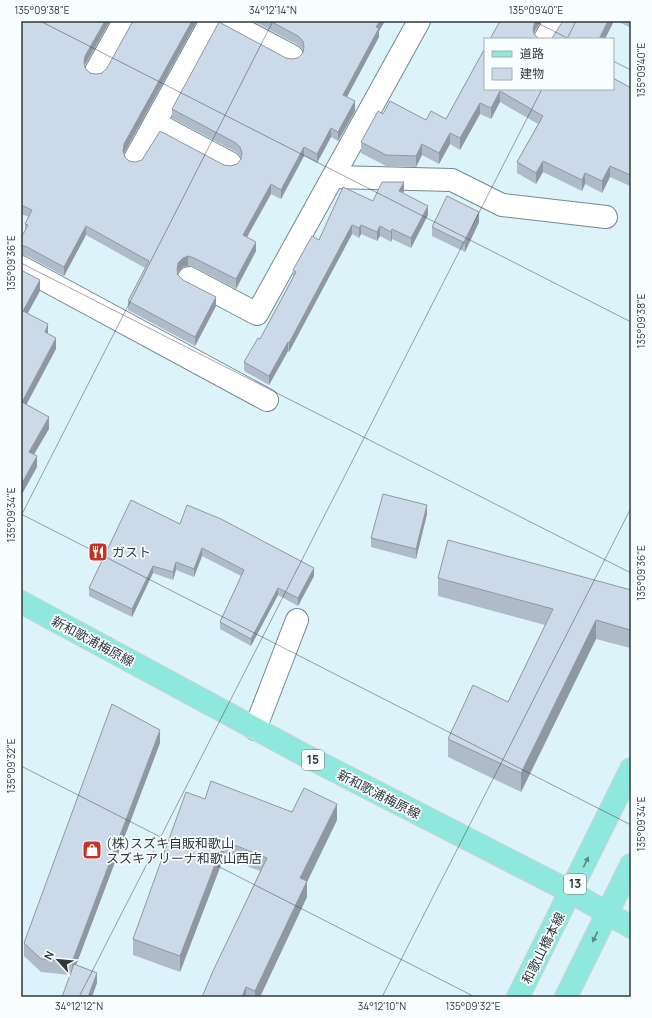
<svg xmlns="http://www.w3.org/2000/svg" width="652" height="1018" font-family="Manrope,'Noto Sans JP',sans-serif">
<style>
.lines{fill:none;stroke-linecap:round;stroke-linejoin:round}
.street-casing{stroke:#74888e;stroke-width:24}
.primary-casing{stroke:#d1d3d4;stroke-width:24}
.street{stroke:#fff;stroke-width:22}
.primary{stroke:#8fe8dd;stroke-width:22}
.wall{fill:#afbbc8}
.shaded-wall{fill:#8f98a2}
.building{fill:#ccd9e8;stroke:#8f98a2}
.oneway{fill:#5b8784}
.ticks{fill:none;stroke:#30383b;stroke-width:1;stroke-opacity:0.45}
.labels{text-anchor:middle;stroke-width:3.5;stroke-linejoin:round;paint-order:stroke}
.shield{fill:#f8fdfe;stroke:#6c7376;stroke-width:1}
.shield-label{font-size:12px;font-weight:bold;fill:#30383b}
.poi-label{font-size:13px;fill:#30383b;stroke:#f8fdfe;text-anchor:start}
.street-label{font-size:13px;fill:#30383b;stroke:#f8fdfe}
.neatline{fill:none;stroke:#30383b;stroke-width:1.5}
.ticks-label{font-size:10px;text-anchor:middle;fill:#30383b}
</style>
<rect width="100%" height="100%" fill="#ddf3fa"/>
<g class="lines">
<defs>
<g id="street">
<polyline points="226,21 292,56"/>
<polyline points="545,39 555,21"/>
<polyline points="96,71 124,21"/>
<polyline points="155,123 230,163"/>
<polyline points="135,159 211,21"/>
<polyline points="334,177 452,180 502,205 606,217"/>
<polyline points="21,267 267,400"/>
<polyline points="189,278 257,314 419,21"/>
<polyline points="255,729 297,620"/>
</g>
<g id="primary">
<polyline points="21,602 306,756 571,892 631,927"/>
<polyline points="518,997 631,769"/>
<polyline points="566,997 631,865"/>
</g>
</defs>
<use href="#street" class="street-casing"/>
<use href="#primary" class="primary-casing"/>
<use href="#street" class="street"/>
<use href="#primary" class="primary"/>
</g>
<g class="wall">
<polygon points="21,21 110,21 85,65 85,68 90,73 96,74 102,73 107,68 133,21 197,21 124,154 125,157 129,161 135,162 224,165 231,166 237,164 241,159 240,156 236,152 172,118 172,109 286,58 292,59 298,58 303,53 303,50 298,45 253,21 385,21 379,31 379,37 347,97 355,111 338,141 331,137 317,163 304,156 281,199 271,194 247,237 256,251 236,289 194,267 188,266 183,267 178,272 178,275 183,280 216,306 195,346 128,310 128,301 145,268 86,235 64,276 27,256 21,255 21,238 25,230 25,224 29,217 21,214"/>
<polygon points="617,21 631,21 631,28"/>
<polygon points="485,48 631,88 630,186 610,177 602,193 585,184 582,191 543,172 536,184 517,173 517,162 538,124 500,102 491,119 480,114 460,150 450,144 439,164 422,155 416,167 386,166 361,153 361,142 383,114 426,120 446,119"/>
<polygon points="404,191 403,193 428,215 411,248 392,239 391,242 380,236 377,241 361,234 359,238 352,234 289,352 288,351 269,385 244,371 244,362 260,339 293,277 293,270 319,240 373,201"/>
<polygon points="479,222 465,252 432,236 432,227"/>
<polygon points="427,514 416,559 371,547 371,538"/>
<polygon points="180,524 314,576 298,606 278,595 251,646 220,629 220,622 241,576 202,556 194,577 176,570 173,580 153,573 132,617 89,596 89,588"/>
<polygon points="438,578 631,590 630,648 596,639 521,792 448,757 448,739 508,702 545,625 438,596"/>
<polygon points="160,743 76,965 97,983 70,975 41,972 24,956 24,943"/>
<polygon points="205,799 292,812 337,820 307,882 307,897 260,997 202,997 260,871 224,857 180,972 133,955 133,939"/>
</g>
<g class="shaded-wall">
<polygon points="105,21 110,21 85,65 84,71 84,62 85,56"/>
<polygon points="192,21 197,21 124,153 123,160 123,151 124,144"/>
<polygon points="380,21 385,21 379,31 379,37 343,104 343,95"/>
<polygon points="535,21 541,21 534,33 533,29"/>
<polygon points="608,21 614,21 605,39 599,39"/>
<polygon points="500,91 500,102 491,119 491,108"/>
<polygon points="355,101 355,111 338,141 338,132"/>
<polygon points="480,103 480,114 460,150 460,138"/>
<polygon points="331,128 331,137 317,163 317,154"/>
<polygon points="450,133 450,144 439,164 439,153"/>
<polygon points="422,144 422,155 416,167 416,156"/>
<polygon points="304,147 304,156 281,199 281,190"/>
<polygon points="543,161 543,172 536,184 536,173"/>
<polygon points="610,166 610,177 602,193 602,181"/>
<polygon points="631,172 631,183 630,186 630,175"/>
<polygon points="585,173 585,184 582,191 582,180"/>
<polygon points="404,182 404,191 399,200 399,191"/>
<polygon points="271,184 271,194 243,244 243,235"/>
<polygon points="428,206 428,215 411,248 411,238"/>
<polygon points="479,212 479,222 465,252 465,243"/>
<polygon points="352,225 352,234 289,352 289,343"/>
<polygon points="361,225 361,234 359,238 359,228"/>
<polygon points="86,226 86,235 64,276 64,267"/>
<polygon points="380,226 380,236 377,241 377,232"/>
<polygon points="392,229 392,239 391,242 391,232"/>
<polygon points="256,242 256,251 236,289 236,279"/>
<polygon points="188,256 188,266 183,267 178,272 177,279 177,270 178,263 183,258"/>
<polygon points="40,280 40,291 23,322 23,311"/>
<polygon points="216,297 216,306 195,346 195,337"/>
<polygon points="48,324 48,336 45,332"/>
<polygon points="56,338 56,349 22,413 22,402"/>
<polygon points="288,342 288,351 269,385 269,376"/>
<polygon points="49,417 49,429 29,463 29,452"/>
<polygon points="37,456 37,467 21,496 21,485"/>
<polygon points="427,505 427,514 416,559 416,549"/>
<polygon points="202,548 202,556 194,577 194,569"/>
<polygon points="176,562 176,570 173,580 173,572"/>
<polygon points="153,566 153,573 132,617 132,609"/>
<polygon points="314,568 314,576 298,606 298,598"/>
<polygon points="278,588 278,595 251,646 251,639"/>
<polygon points="596,620 596,639 521,792 521,773"/>
<polygon points="631,624 631,642 630,648 630,630"/>
<polygon points="160,730 160,743 72,976 72,962"/>
<polygon points="337,804 337,820 307,882 307,897 260,997 255,997 255,991 300,878"/>
<polygon points="224,841 224,857 180,972 180,956"/>
<polygon points="97,973 97,983 92,997 88,997"/>
<polygon points="246,987 246,997 242,997"/>
</g>
<g class="building">
<polygon points="21,21 105,21 85,56 84,62 85,68 90,73 96,74 102,73 107,68 133,21 192,21 124,144 123,151 125,157 129,161 135,162 142,160 160,131 224,165 231,166 237,164 241,159 242,153 240,147 236,143 172,109 219,22 286,58 292,59 298,58 303,53 304,47 303,41 298,36 270,21 380,21 376,27 379,28 343,95 355,101 338,132 331,128 317,154 304,147 281,190 271,184 243,235 256,242 236,279 194,258 188,256 183,258 178,263 177,270 178,275 183,280 216,297 195,337 128,301 149,261 86,226 64,267 27,247 21,245 21,238 28,225 25,224 32,210 21,205"/>
<polygon points="500,21 535,21 533,29 534,34 539,39 490,39"/>
<polygon points="563,21 608,21 599,39 550,39 552,38"/>
<polygon points="485,48 485,89 613,89 613,78 631,88 631,172 630,175 610,166 602,181 585,173 582,180 543,161 536,173 517,162 543,116 500,91 491,108 480,103 460,138 450,133 439,153 422,144 416,156 386,155 361,142 378,111 383,114 390,101 426,120 431,111 446,119"/>
<polygon points="382,182 404,182 399,191 428,206 411,238 392,229 391,232 380,226 377,232 361,225 359,228 352,225 289,343 288,342 269,376 244,362 258,338 260,339 296,272 293,270 312,236 319,240 343,187 373,201"/>
<polygon points="447,196 479,212 465,243 432,227"/>
<polygon points="21,270 40,280 23,311 48,324 45,332 56,338 22,402 49,417 29,452 37,456 21,485"/>
<polygon points="383,494 427,505 416,549 371,538"/>
<polygon points="131,500 180,524 187,505 221,519 314,568 298,598 278,588 251,639 220,622 244,570 202,548 194,569 176,562 173,572 153,566 132,609 89,588"/>
<polygon points="448,540 631,590 631,624 630,630 596,620 521,773 448,739 473,685 508,702 553,609 438,578"/>
<polygon points="112,704 160,730 72,962 41,959 24,943"/>
<polygon points="211,781 292,812 304,788 337,804 300,878 307,881 255,991 246,987 242,997 202,997 213,971 267,858 224,841 180,956 133,939 186,792 205,799"/>
<polygon points="74,964 97,973 88,997 62,997"/>
</g>
<defs><path id="oneway-solid" d="M-6-.8H1V-3.2L6.5 0L1 3.2V.8H-6Z"/></defs>
<g class="oneway">
<use href="#oneway-solid" transform="translate(586 862) rotate(-64)"/>
<use href="#oneway-solid" transform="translate(595 937) rotate(116)"/>
</g>
<path class="ticks" d="M 40,21 L 631,322M 534,21 L 569,39M 567,39 L 576,21M 613,61 L 631,70M 21,263 L 631,573M 21,514 L 631,825M 21,516 L 273,21M 21,766 L 475,997M 79,997 L 542,89M 382,997 L 631,508"/>
<defs>
<symbol id="restaurant-square" viewBox="-11 -11 22 22"><rect x="-9" y="-9" width="18" height="18" rx="4" fill="#c13426" stroke="#f8fdfe"/><path d="M-5-6h1v4h1v-4h1v4h1v-4h1v5L-1.5 .5V6h-2V.5L-5-1ZM5-6V6H3V1.5H1.5Q1.5-4 5-6Z" fill="#fff"/></symbol>
<symbol id="shop-square" viewBox="-11 -11 22 22"><rect x="-9" y="-9" width="18" height="18" rx="4" fill="#c13426" stroke="#f8fdfe"/><path d="M-5-2.5h2.3a2.7 3.5 0 0 1 5.4 0H5L5.5 6h-11ZM-1.5-2.5h3a1.5 2.3 0 0 0-3 0Z" fill="#fff"/></symbol>
</defs>
<g fill-rule="evenodd">
<use href="#restaurant-square" x="87" y="541" width="22" height="22"/>
<use href="#shop-square" x="81" y="839" width="22" height="22"/>
</g>
<g class="labels">
<g class="shield">
<rect x="302" y="750" width="22" height="20" rx="3"/>
<rect x="564" y="874" width="22" height="20" rx="3"/>
</g>
<g class="shield-label">
<text x="313" y="764">15</text>
<text x="575" y="888">13</text>
</g>
<g class="poi-label">
<text x="112" y="557">ガスト</text>
<text x="106" y="848">(株)スズキ自販和歌山<tspan x="106" dy="15">スズキアリーナ和歌山西店</tspan></text>
</g>
<g class="street-label">
<text transform="translate(93 641) rotate(28)" y="5">新和歌浦梅原線</text>
<text transform="translate(379 794) rotate(27)" y="5">新和歌浦梅原線</text>
<text transform="translate(543 948) rotate(-63)" y="5">和歌山橋本線</text>
</g>
</g>
<rect width="652" height="1018" fill="none" stroke="#f8fdfe" stroke-width="44"/>
<rect x="484" y="38" width="130" height="52" fill="#f8fdfe" stroke="#a8aeb0"/>
<rect x="492" y="51" width="20" height="6" fill="#8fe8dd" stroke="#a8aeb0"/>
<text x="520" y="58" font-size="12" fill="#30383b">道路</text>
<rect x="492" y="68" width="20" height="12" fill="#ccd9e8" stroke="#a8aeb0"/>
<text x="520" y="78" font-size="12" fill="#30383b">建物</text>
<g transform="translate(58 960) rotate(297)" stroke="#f8fdfe" stroke-width="3" paint-order="stroke">
<path d="M0-3L7 15L0 10L-7 15Z" fill="#30383b"/>
<text y="-6" font-size="11" font-weight="bold" text-anchor="middle" fill="#30383b">N</text>
</g>
<rect x="22" y="22" width="608" height="974" class="neatline"/>
<g class="ticks-label">
<text x="42" y="14">135°09'38"E</text>
<text x="273" y="14">34°12'14"N</text>
<text x="536" y="14">135°09'40"E</text>
<text transform="translate(641 70) rotate(-90)" y="4">135°09'40"E</text>
<text transform="translate(11 263) rotate(-90)" y="4">135°09'36"E</text>
<text transform="translate(641 321) rotate(-90)" y="4">135°09'38"E</text>
<text transform="translate(11 515) rotate(-90)" y="4">135°09'34"E</text>
<text transform="translate(641 573) rotate(-90)" y="4">135°09'36"E</text>
<text transform="translate(11 766) rotate(-90)" y="4">135°09'32"E</text>
<text transform="translate(641 824) rotate(-90)" y="4">135°09'34"E</text>
<text x="79" y="1010">34°12'12"N</text>
<text x="382" y="1010">34°12'10"N</text>
<text x="473" y="1010">135°09'32"E</text>
</g>
</svg>
